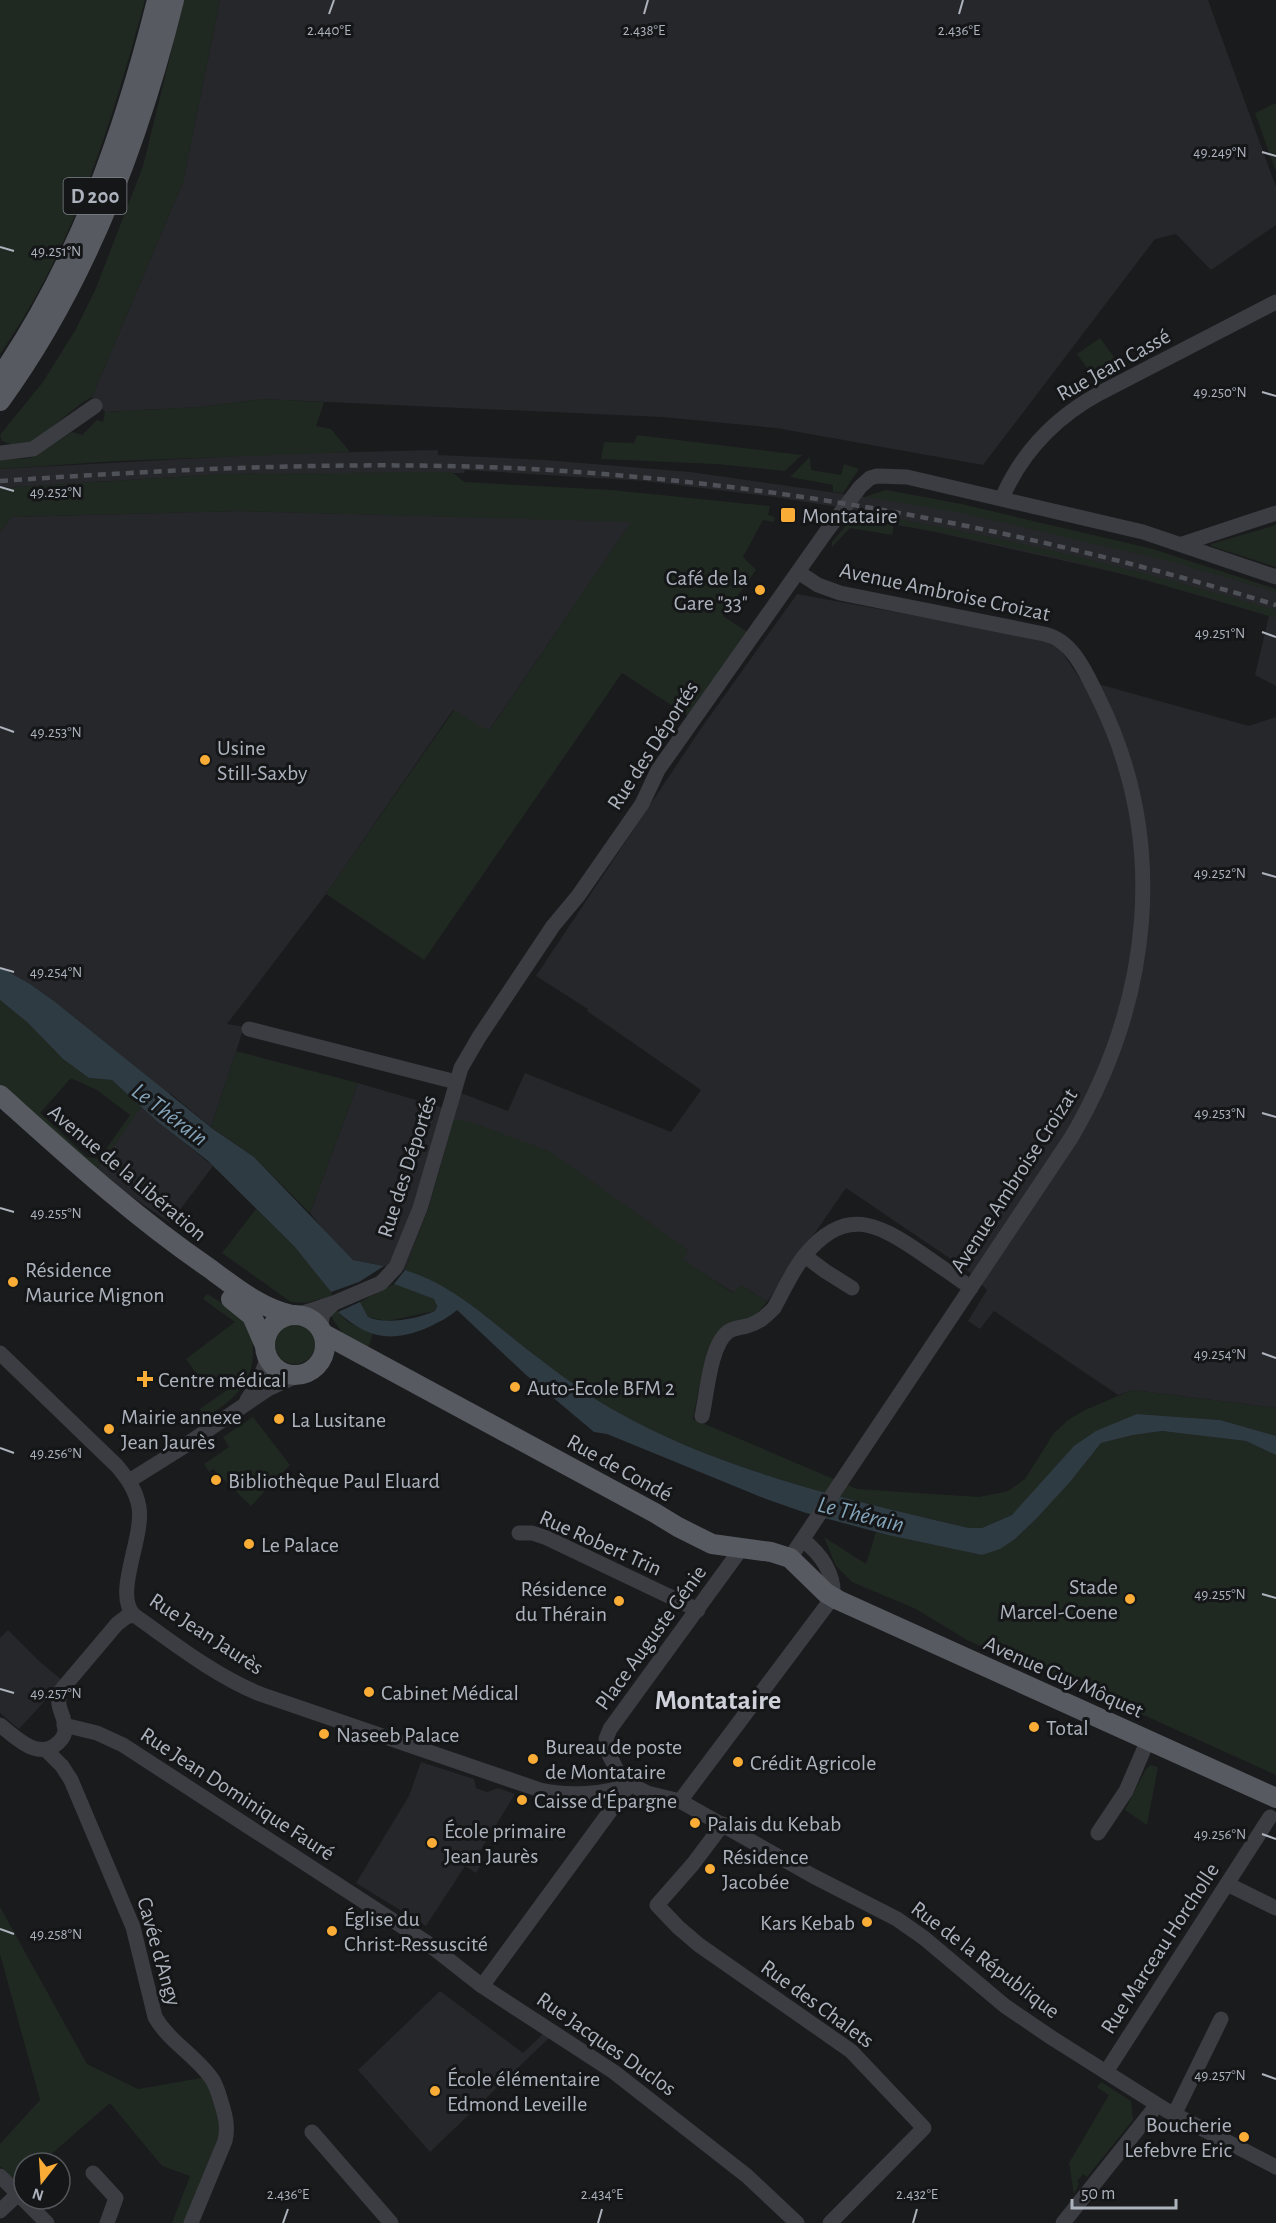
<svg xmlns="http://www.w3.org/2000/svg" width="1276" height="2223" font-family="'Alegreya Sans',sans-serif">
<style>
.built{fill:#26272a}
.green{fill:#202921;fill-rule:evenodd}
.water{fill:#2f3b42}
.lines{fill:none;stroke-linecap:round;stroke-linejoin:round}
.minor{stroke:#3b3d42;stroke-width:15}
.major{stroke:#575a61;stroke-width:20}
.rail{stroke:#4e5157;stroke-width:4.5;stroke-dasharray:8 6;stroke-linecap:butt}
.ticks{fill:none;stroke:#adb3bd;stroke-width:2}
.poi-dot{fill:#f9ac36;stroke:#151618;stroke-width:2}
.labels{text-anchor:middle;stroke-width:6;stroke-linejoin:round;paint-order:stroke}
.shield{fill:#151618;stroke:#7f848c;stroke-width:1.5}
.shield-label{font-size:21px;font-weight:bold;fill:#adb3bd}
.street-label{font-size:22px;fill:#adb3bd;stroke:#151618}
.poi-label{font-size:22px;fill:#adb3bd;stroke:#151618;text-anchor:start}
.water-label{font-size:24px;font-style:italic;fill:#83a3b8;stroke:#151618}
.district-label{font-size:28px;font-weight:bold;fill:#ced1d9;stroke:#151618}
.ticks-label{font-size:15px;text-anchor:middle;fill:#adb3bd;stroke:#151618;stroke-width:6;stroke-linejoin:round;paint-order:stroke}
</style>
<rect width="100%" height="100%" fill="#1a1b1d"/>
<g class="built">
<polygon points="220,0 1208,0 1276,187 1276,225 1211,270 1176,234 1155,239 983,465 776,428 662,417 262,399 200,407 105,412 92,397 183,182"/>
<polygon points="438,450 438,455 545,460 690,472 865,497 886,490 961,504 1174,558 1276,589 1276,686 1255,675 1269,616 1132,576 931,531 868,520 862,514 844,508 775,497 645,481 465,470 464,473 225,474 0,488 0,469 274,454"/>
<polygon points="238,511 632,521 488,732 453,710 326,894 227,1024 244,1027 211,1127 170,1093 153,1117 213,1166 170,1223 95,1171 157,1084 54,1001 30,984 0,967 0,532 11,517"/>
<polygon points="797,594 1037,638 1046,641 1061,650 1080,679 1249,726 1276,717 1276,1408 1132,1390 1118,1395 994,1311 980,1329 968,1321 987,1290 967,1270 846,1188 767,1302 741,1285 734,1293 682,1260 688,1250 453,1120 430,1204 405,1270 353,1260 327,1234 310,1213 358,1083 447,1109 453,1090 508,1111 525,1073 671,1132 701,1090 587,1011 588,1009 536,976 702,727"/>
<polygon points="8,1630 40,1662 63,1681 19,1729 0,1713 0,1638"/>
<polygon points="421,1762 474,1779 476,1788 487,1792 498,1788 515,1794 480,1851 482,1853 480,1857 484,1860 476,1873 465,1866 426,1926 356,1883 409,1796"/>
<polygon points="440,1991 523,2053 544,2033 550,2037 430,2152 358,2070"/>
</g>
<g class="green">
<path d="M 0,0 L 145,0 C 112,122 73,249 0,354 Z"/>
<polygon points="184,0 220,0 183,182 92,397 83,402 29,445 13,445 2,441 0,435 43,382 76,329 96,288 143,166"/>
<polygon points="1276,103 1276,172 1255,113"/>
<polygon points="1100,338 1116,360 1093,376 1077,354"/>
<polygon points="262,399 324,402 316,426 331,429 350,452 117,461 0,469 0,460 31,458 72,432 82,435 97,420 103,422 105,412 200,407"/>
<polygon points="637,435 802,455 785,471 716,464 601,459 604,442 634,443"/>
<polygon points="810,457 811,470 841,475 844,464 859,469 843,493 833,492 833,485 790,477"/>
<polygon points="452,472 464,482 612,490 770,506 768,515 775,517 774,522 763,520 743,557 756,570 723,616 749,633 688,716 622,673 424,960 326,894 454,710 489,731 631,522 238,511 11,517 0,532 0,488 225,474"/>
<polygon points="886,490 961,504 1153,549 1276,589 1276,592 1172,562 966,514 865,497"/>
<path d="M 857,512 C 1000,535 1136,569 1276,610 L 1276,618 C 1152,579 1023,547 894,524 L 892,535 L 850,528 L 832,547 L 832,542 Z"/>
<polygon points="1276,525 1276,567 1211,546 1211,544"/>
<path d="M 0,1000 L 27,1022 L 63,1059 L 89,1078 L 112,1080 L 142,1107 L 95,1171 L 0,1088 ZM 71,1078 L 97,1090 L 130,1115 L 99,1159 L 87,1157 L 40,1113 Z"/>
<polygon points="236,1051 358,1083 310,1213 254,1157 211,1127"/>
<path d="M 453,1120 L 469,1121 L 551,1152 L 688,1250 L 683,1260 L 733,1293 L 741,1285 L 767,1302 L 754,1316 L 730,1323 L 710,1346 L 699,1388 L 693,1419 L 857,1489 L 979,1497 L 1008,1491 L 1025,1479 L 1054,1433 L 1068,1420 L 1085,1410 L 1132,1390 L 1276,1408 L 1276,1436 L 1220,1420 L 1137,1414 L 1032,1495 L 1012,1515 L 982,1528 L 969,1528 C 847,1499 722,1472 612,1409 C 579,1390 549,1366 519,1343 C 484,1315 449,1283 405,1270 L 430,1204 Z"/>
<polygon points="256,1209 294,1246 331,1292 338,1312 348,1322 373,1334 368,1348 344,1336 320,1299 305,1303 291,1302 222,1253"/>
<polygon points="394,1284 434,1299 437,1303 435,1311 387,1321 368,1317 360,1302"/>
<path d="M 207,1294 C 220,1302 236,1310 245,1322 C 252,1330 253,1338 253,1348 C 255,1383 232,1401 205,1418 L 200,1409 L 227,1390 L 218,1376 L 201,1387 L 202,1382 L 186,1359 L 235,1322 L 203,1299 Z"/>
<circle cx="295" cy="1344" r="20"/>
<polygon points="253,1417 290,1465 251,1506 213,1469 209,1472 204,1464 229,1447 223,1437"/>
<polygon points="1162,1431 1246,1441 1276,1455 1276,1775 1053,1674 1019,1664 967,1640 916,1609 852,1582 836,1566 824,1537 866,1564 876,1532 982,1555 1015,1539 1037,1518 1070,1482 1101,1443 1133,1435"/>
<polygon points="1151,1765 1158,1767 1147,1825 1125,1810 1146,1769"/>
<polygon points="0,1907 87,2064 138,2089 207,2077 223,2126 186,2223 172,2223 190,2176 162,2166 110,2103 41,2163 24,2163 24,2178 18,2184 0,2166 0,2144 40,2100 0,1954"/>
<polygon points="1101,2082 1131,2101 1133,2120 1087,2177 1083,2174 1077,2181 1079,2184 1074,2194 1069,2163 1109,2095 1097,2087"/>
</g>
<g class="water">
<polygon points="0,967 30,984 54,1001 213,1129 254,1157 353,1260 384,1266 359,1282 331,1292 294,1246 207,1160 158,1122 112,1080 89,1078 63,1059 27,1022 0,1000"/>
<path d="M 405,1270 C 449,1283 484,1315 519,1343 C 549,1366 579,1390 612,1409 C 722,1472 847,1499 969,1528 L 982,1528 L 1012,1515 L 1074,1446 L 1096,1431 L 1137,1414 L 1220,1420 L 1276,1436 L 1276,1455 L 1246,1441 L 1162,1431 L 1133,1435 L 1101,1443 L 1070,1482 L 1037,1518 L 1015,1539 L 1000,1549 L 982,1555 L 888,1535 L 806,1513 L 766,1499 L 607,1434 L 594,1432 L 525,1374 L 457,1310 C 448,1318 439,1322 429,1327 C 392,1343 368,1339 338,1312 L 360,1302 L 368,1317 C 387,1325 416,1319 435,1311 L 437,1306 L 434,1299 L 394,1284 Z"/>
</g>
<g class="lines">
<g class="minor">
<polyline points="0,453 33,449 95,406"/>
<path d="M 1002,498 C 1022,452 1056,417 1100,393 L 1276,302"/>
<polyline points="1182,544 1276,513"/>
<polyline points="249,1029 456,1082"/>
<polyline points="805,1256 825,1271 852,1288"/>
<polyline points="297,1315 334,1303 381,1283 396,1267 420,1208 461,1068 479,1037 553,926 578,896 642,804 658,770 826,532 860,487 870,478 877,476 907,477 1143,532 1276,577"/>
<polyline points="320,1327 323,1314 334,1303"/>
<path d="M 0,1353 L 117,1466 C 127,1478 136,1490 139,1507 C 144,1539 113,1594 134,1615 C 175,1644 214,1675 260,1694 L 540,1790 C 565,1796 607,1795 630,1784"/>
<polyline points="247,1400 258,1383 268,1357"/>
<path d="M 702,1416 C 707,1394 710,1344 729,1331 C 735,1328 741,1327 747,1326 C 759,1323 766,1316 774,1308 C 784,1290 792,1271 805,1255 C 845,1206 877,1223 921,1253 C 938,1265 955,1276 971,1288"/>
<polyline points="129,1481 180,1449 268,1389 299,1375"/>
<polyline points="519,1533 532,1533 547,1538 698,1610"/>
<polyline points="741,1549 610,1729 606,1739 607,1751 620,1776 630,1784 647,1793 680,1801 813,1876 897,1919 924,1938 1005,2006 1052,2038 1166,2110 1276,2167"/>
<path d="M 790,1558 L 1071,1138 C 1151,1002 1170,842 1098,697 C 1086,673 1073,640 1044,634 L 840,593 L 818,585 L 798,572"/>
<path d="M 0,1725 C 14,1736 35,1758 54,1746 C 60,1742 64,1738 65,1731 C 66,1713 53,1708 62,1689 L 117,1624 L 126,1617 L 134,1615"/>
<polyline points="64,1725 97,1733 123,1745 426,1942 482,1986 614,2072 747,2176 797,2223"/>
<path d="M 46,1750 L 62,1766 L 71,1780 L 133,1927 L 155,2017 C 168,2040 193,2054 209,2075 C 216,2083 219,2095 222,2105 C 226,2118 228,2128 225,2141 L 191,2223"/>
<path d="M 680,1801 L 833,1597 C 835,1574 821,1554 803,1540"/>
<polyline points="723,1824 693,1864 657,1905 678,1927 699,1945 851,2051 924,2128 830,2223"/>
<polyline points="1098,1833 1126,1791 1148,1740"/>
<polyline points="1227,1884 1276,1908"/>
<polyline points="482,1986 630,1784"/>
<polyline points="1106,2072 1270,1817"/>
<polyline points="1174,2115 1221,2019"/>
<polyline points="312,2132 391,2223"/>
<polyline points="93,2173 116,2198 107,2223"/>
<polyline points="0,2176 47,2223"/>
<polyline points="0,2211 18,2194"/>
<polyline points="1063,2223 1157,2105"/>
</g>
<g class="major">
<path d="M 0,377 C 78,264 124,132 157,0"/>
<path d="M 0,401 C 86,283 139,142 174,0"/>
<path d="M 0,1095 C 68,1156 133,1216 209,1268 C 235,1287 260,1308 292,1315"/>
<polyline points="231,1299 252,1316 265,1346"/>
<circle cx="295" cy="1345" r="30"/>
<polyline points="324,1334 655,1513 678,1527 712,1544 771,1552 790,1558 826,1593 838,1600 1276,1798"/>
</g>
<path class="rail" d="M 0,481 C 177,469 354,460 531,469 C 783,483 1035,531 1276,605"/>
</g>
<path class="ticks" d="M 329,14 L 334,0M 644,14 L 648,0M 959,14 L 963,0M 1262,152 L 1276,156M 0,247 L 14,251M 1262,392 L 1276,396M 0,487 L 14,491M 1262,632 L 1276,637M 0,727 L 14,732M 1262,873 L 1276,877M 0,968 L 14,972M 1262,1113 L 1276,1117M 0,1208 L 14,1212M 1262,1353 L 1276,1358M 0,1448 L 14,1453M 1262,1594 L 1276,1598M 0,1689 L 14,1693M 1262,1834 L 1276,1839M 0,1929 L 14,1934M 1262,2074 L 1276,2079M 283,2223 L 288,2209M 598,2223 L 602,2209M 913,2223 L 917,2209"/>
<g class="poi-dot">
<rect x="780" y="507" width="16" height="16" rx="3"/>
<circle cx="760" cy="590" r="6"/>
<circle cx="205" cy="760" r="6"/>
<circle cx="13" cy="1282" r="6"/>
<path d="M142 1370h6v6h6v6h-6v6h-6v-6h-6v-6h6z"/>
<circle cx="515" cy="1387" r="6"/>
<circle cx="279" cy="1419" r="6"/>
<circle cx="109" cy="1429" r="6"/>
<circle cx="216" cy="1480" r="6"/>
<circle cx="249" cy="1544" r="6"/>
<circle cx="1130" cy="1599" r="6"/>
<circle cx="619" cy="1601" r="6"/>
<circle cx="369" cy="1692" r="6"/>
<circle cx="1034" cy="1727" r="6"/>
<circle cx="324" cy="1734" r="6"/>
<circle cx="533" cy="1759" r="6"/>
<circle cx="738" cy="1762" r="6"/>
<circle cx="522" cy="1800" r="6"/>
<circle cx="695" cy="1823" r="6"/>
<circle cx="432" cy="1843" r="6"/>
<circle cx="710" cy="1869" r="6"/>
<circle cx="867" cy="1922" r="6"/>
<circle cx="332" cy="1931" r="6"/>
<circle cx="435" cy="2091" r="6"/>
<circle cx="1244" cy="2137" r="6"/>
</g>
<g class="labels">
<rect class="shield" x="63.5" y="178" width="63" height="36" rx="4.5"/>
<g class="shield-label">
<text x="95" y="203">D 200</text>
</g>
<g class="street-label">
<text transform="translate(1113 364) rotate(-29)" y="8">Rue Jean Cassé</text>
<text transform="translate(945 591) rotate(12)" y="8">Avenue Ambroise Croizat</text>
<text transform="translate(652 745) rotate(-57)" y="8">Rue des Déportés</text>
<text transform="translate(406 1166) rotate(-72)" y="8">Rue des Déportés</text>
<text transform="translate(128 1172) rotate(40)" y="8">Avenue de la Libération</text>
<text transform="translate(1013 1180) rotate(-57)" y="8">Avenue Ambroise Croizat</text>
<text transform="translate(620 1467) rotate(29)" y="8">Rue de Condé</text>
<text transform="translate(601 1542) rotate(24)" y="8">Rue Robert Trin</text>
<text transform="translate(207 1633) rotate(33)" y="8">Rue Jean Jaurès</text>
<text transform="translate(650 1637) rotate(-54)" y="8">Place Auguste Génie</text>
<text transform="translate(1064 1676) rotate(24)" y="8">Avenue Guy Môquet</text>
<text transform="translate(238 1793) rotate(33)" y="8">Rue Jean Dominique Fauré</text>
<text transform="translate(1159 1948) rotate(-57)" y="8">Rue Marceau Horcholle</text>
<text transform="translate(160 1951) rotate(74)" y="8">Cavée d'Angy</text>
<text transform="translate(986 1959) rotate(37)" y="8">Rue de la République</text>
<text transform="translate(818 2003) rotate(36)" y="8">Rue des Chalets</text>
<text transform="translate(607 2043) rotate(35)" y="8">Rue Jacques Duclos</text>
</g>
<g class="poi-label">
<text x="802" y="523">Montataire</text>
<text x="748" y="585" text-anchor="end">Café de la<tspan x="748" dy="25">Gare "33"</tspan></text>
<text x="217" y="755">Usine<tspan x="217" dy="25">Still-Saxby</tspan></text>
<text x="25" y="1277">Résidence<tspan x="25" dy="25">Maurice Mignon</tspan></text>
<text x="158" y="1387">Centre médical</text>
<text x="527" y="1395">Auto-Ecole BFM 2</text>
<text x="121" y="1424">Mairie annexe<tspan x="121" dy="25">Jean Jaurès</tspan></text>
<text x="291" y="1427">La Lusitane</text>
<text x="228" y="1488">Bibliothèque Paul Eluard</text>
<text x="261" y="1552">Le Palace</text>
<text x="1118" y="1594" text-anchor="end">Stade<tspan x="1118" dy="25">Marcel-Coene</tspan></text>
<text x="607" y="1596" text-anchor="end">Résidence<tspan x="607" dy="25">du Thérain</tspan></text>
<text x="381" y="1700">Cabinet Médical</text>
<text x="1046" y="1735">Total</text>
<text x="336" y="1742">Naseeb Palace</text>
<text x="545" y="1754">Bureau de poste<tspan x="545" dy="25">de Montataire</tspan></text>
<text x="750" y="1770">Crédit Agricole</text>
<text x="534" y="1808">Caisse d'Épargne</text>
<text x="707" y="1831">Palais du Kebab</text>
<text x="444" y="1838">École primaire<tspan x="444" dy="25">Jean Jaurès</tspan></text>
<text x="722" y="1864">Résidence<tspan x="722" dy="25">Jacobée</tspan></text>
<text x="344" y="1926">Église du<tspan x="344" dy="25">Christ-Ressuscité</tspan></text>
<text x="855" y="1930" text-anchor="end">Kars Kebab</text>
<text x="447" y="2086">École élémentaire<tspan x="447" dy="25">Edmond Leveille</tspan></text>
<text x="1232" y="2132" text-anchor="end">Boucherie<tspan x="1232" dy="25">Lefebvre Eric</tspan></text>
</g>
<g class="water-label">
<text transform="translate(170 1114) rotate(37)" y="8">Le Thérain</text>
<text transform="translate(861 1514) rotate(14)" y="8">Le Thérain</text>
</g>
<g class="district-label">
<text x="718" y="1709">Montataire</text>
</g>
</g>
<g class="ticks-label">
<text x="329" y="35">2.440°E</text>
<text x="644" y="35">2.438°E</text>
<text x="959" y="35">2.436°E</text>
<text x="1220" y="157">49.249°N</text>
<text x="56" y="256">49.251°N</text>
<text x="1220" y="397">49.250°N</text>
<text x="56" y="497">49.252°N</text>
<text x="1220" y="638">49.251°N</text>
<text x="56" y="737">49.253°N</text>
<text x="1220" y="878">49.252°N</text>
<text x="56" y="977">49.254°N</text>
<text x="1220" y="1118">49.253°N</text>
<text x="56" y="1218">49.255°N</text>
<text x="1220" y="1359">49.254°N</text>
<text x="56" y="1458">49.256°N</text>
<text x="1220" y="1599">49.255°N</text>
<text x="56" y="1698">49.257°N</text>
<text x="1220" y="1839">49.256°N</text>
<text x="56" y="1939">49.258°N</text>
<text x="1220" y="2080">49.257°N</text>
<text x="288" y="2199">2.436°E</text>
<text x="602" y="2199">2.434°E</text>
<text x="917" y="2199">2.432°E</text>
</g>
<g transform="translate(42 2181) rotate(197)"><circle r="28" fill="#151618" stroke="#52555a" stroke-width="1.5"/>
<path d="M0-4.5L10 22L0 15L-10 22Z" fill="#f9ac36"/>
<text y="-9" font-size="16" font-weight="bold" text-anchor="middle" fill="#adb3bd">N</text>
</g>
<path d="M1072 2199v9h104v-9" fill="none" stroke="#adb3bd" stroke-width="3"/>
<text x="1081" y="2199" font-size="18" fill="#adb3bd" stroke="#151618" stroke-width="4.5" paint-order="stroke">50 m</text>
</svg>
